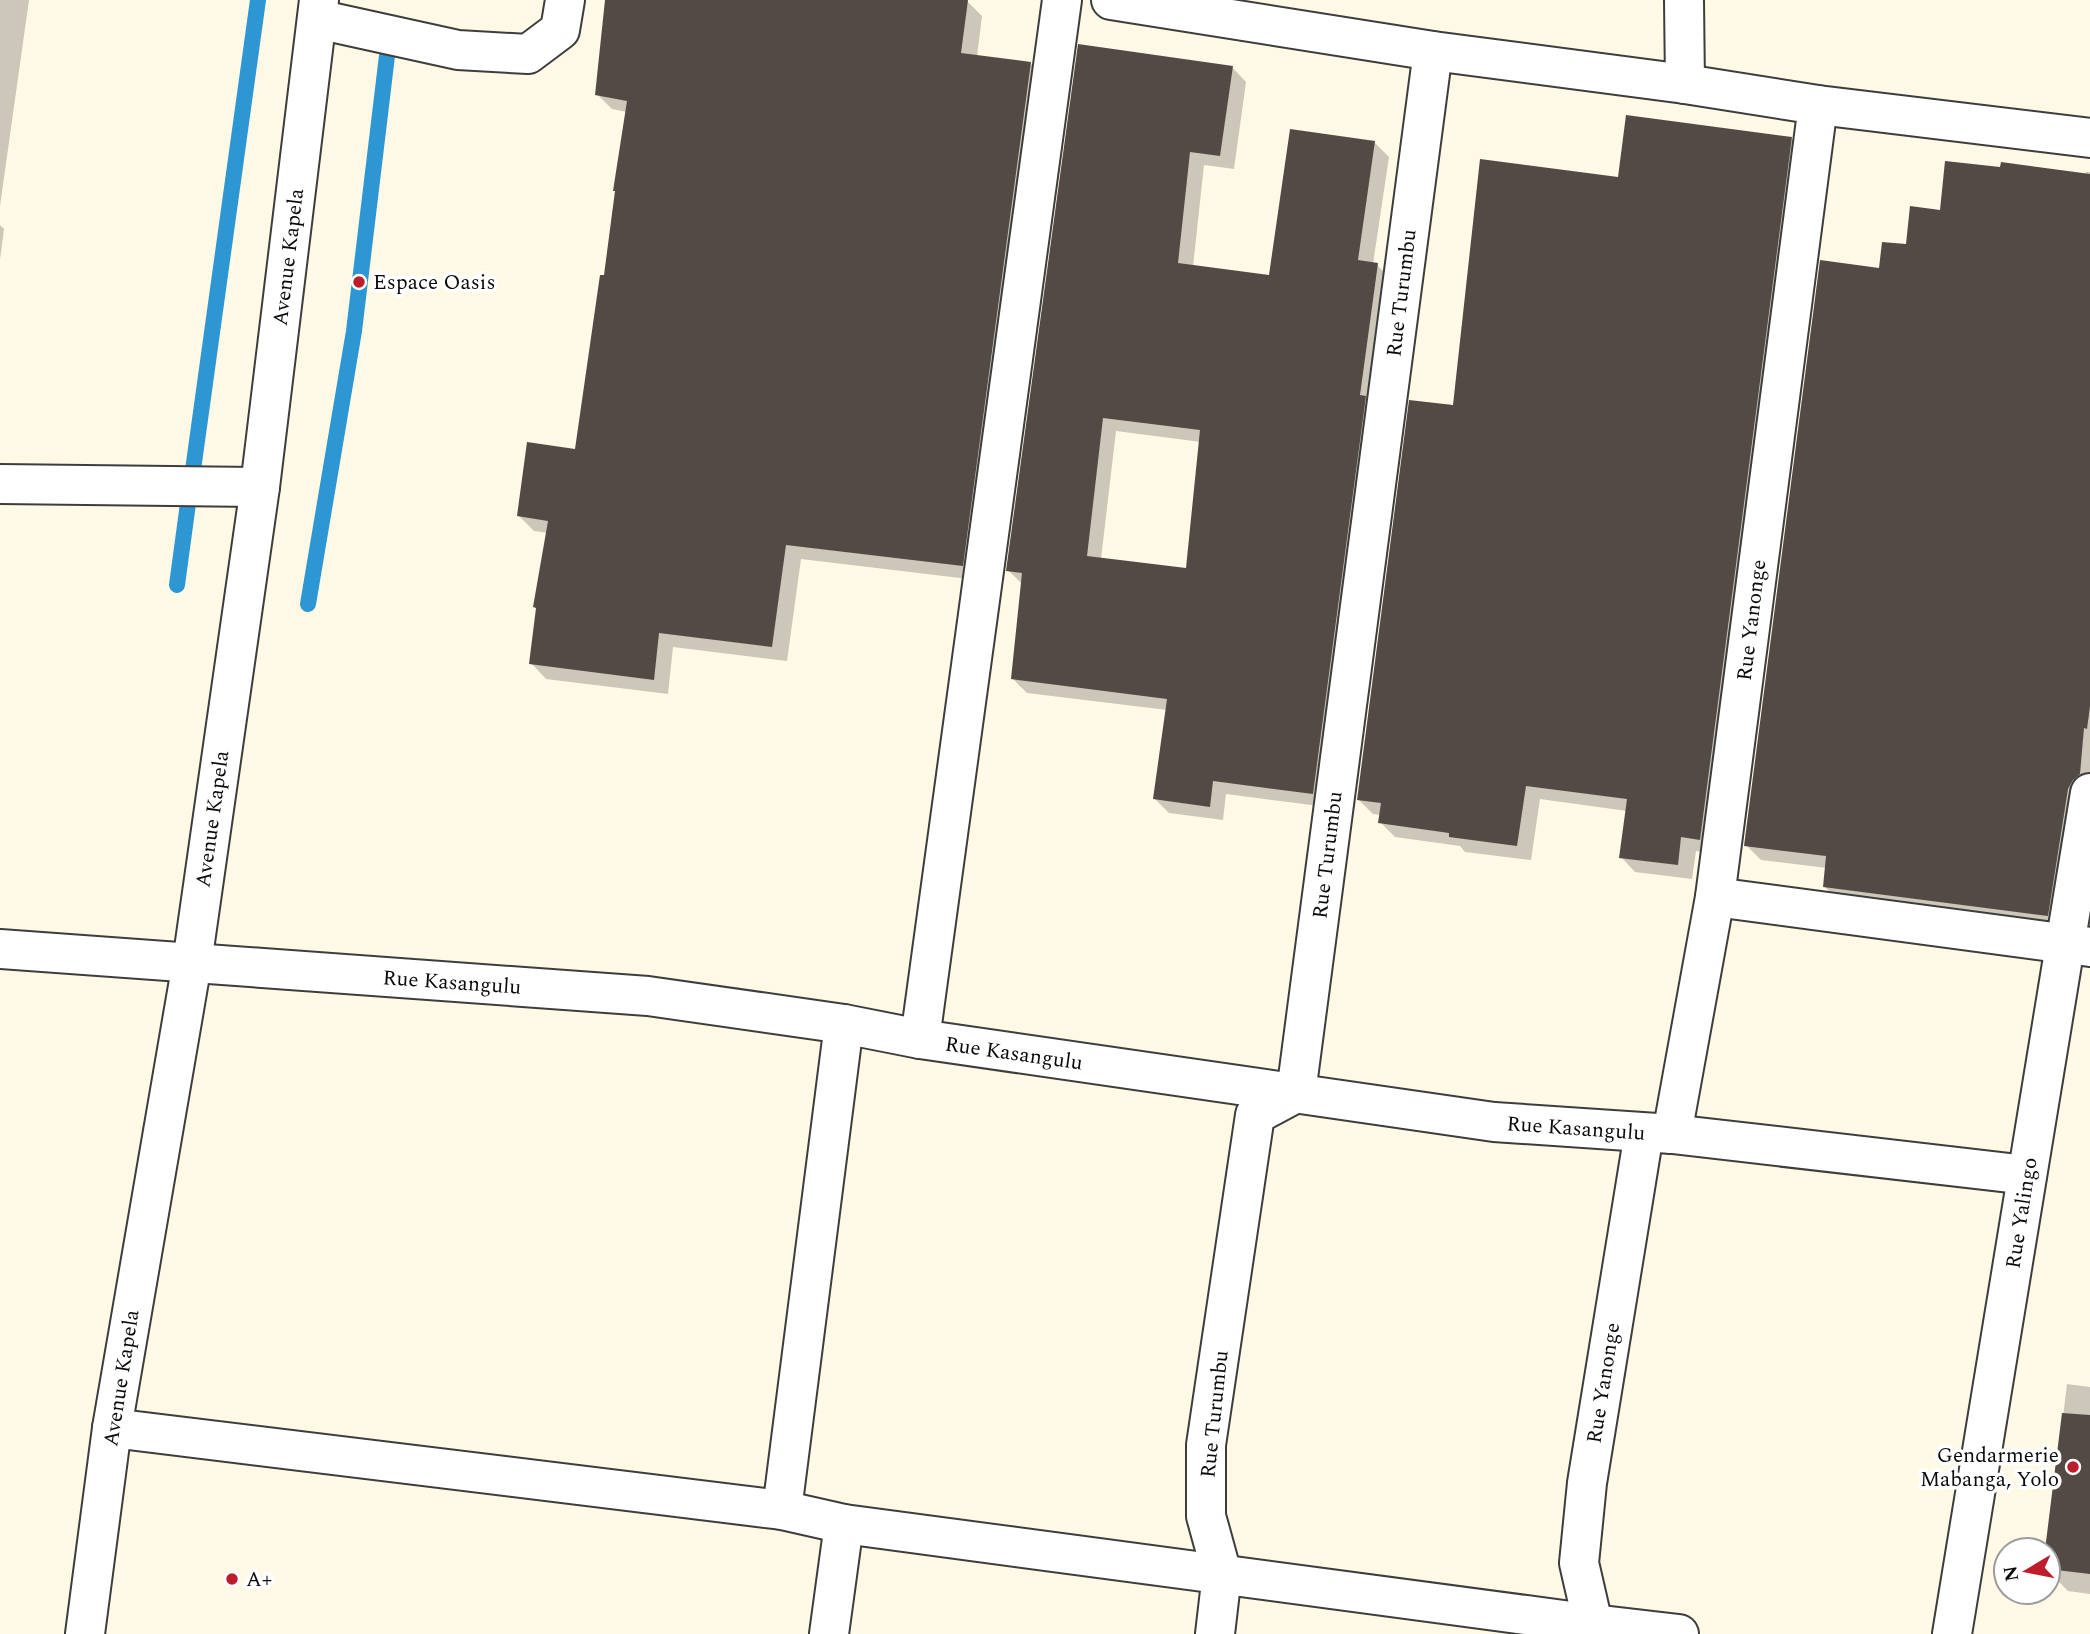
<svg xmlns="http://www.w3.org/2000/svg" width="2090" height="1634" font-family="Spectral,serif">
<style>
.shadow{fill:#0003;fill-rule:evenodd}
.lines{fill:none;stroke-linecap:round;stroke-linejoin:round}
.stream{stroke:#2c97d3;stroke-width:16}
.building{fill:#534a46;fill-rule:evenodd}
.minor-casing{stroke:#3d3d3d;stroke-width:42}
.minor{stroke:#fff;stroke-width:38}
.poi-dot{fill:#be1d2b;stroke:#fff;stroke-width:2.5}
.labels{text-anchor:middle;stroke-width:7;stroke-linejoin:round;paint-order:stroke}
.street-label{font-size:21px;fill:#0a0a0a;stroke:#fff}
.poi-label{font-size:21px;fill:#0a0a0a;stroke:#fff;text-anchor:start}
</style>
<rect width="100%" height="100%" fill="#fff9e6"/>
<g class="shadow">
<polygon points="0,0 29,0 0,206"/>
<polygon points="606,0 967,1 982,16 977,57 1031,64 1046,79 977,580 801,559 787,661 673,647 668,694 546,679 531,663 537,609 535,607 548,533 534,531 519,516 577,451 605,277 627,112 612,109 597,94"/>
<path d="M 1080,46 L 1232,67 L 1246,82 L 1234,169 L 1204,165 L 1193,267 L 1271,277 L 1374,142 L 1389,157 L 1373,264 L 1377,265 L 1391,279 L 1327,807 L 1226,794 L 1223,820 L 1169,813 L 1155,799 L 1167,710 L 1027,693 L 1013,679 L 1023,585 L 1008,570 ZM 1116,431 L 1201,442 L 1187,570 L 1101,559 Z"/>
<polygon points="1791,139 1806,154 1715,854 1696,851 1692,879 1635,872 1621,857 1627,811 1540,799 1531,860 1465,852 1460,846 1395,837 1380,822 1381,815 1373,814 1358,799 1454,407 1620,179"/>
<polygon points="2086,172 2090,172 2090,792 2062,931 1840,902 1825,887 1827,868 1761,860 1746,845 1881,270 1941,212 2086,175"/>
<polygon points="0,225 4,229 0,260"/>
<polygon points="2067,1384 2090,1387 2090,1594 2068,1591 2048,1571 2047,1550"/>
</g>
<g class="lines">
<g class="stream">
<polyline points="193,470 258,0"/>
<polyline points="177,585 189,496"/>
<polyline points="308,604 354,331 389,39"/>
</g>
</g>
<g class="building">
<polygon points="605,0 968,0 961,53 1031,62 963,566 786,545 772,647 659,633 654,680 529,664 536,608 533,607 548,521 517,516 527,442 575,449 600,275 604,275 615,191 613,191 627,101 595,95"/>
<path d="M 1078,44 L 1233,66 L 1220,156 L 1190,152 L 1178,263 L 1269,275 L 1290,129 L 1375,141 L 1358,260 L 1378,263 L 1360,395 L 1366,396 L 1313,794 L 1213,781 L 1210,807 L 1153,799 L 1167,699 L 1011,679 L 1022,573 L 1006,571 ZM 1103,418 L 1200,430 L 1186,568 L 1087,556 Z"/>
<polygon points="1626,115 1792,137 1700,840 1681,837 1678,865 1619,858 1627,799 1526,786 1517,846 1449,837 1449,833 1378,823 1381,803 1357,800 1409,400 1453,405 1480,159 1618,177"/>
<polygon points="1945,161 2000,167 2001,162 2090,174 2090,706 2087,729 2084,728 2080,774 2073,780 2068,789 2048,916 1823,887 1826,856 1744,846 1820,260 1879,268 1882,242 1906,244 1910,206 1940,210"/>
<polygon points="2062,1413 2090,1415 2090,1574 2048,1569 2048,1550 2045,1550"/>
</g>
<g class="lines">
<defs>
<g id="minor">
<polyline points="1111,0 1433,51 1685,84 1818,105 2090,138"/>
<polyline points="1684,0 1685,84"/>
<polyline points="317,19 458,50 528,54 560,30 565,0"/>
<polyline points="0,484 260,487"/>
<polyline points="1715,897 2090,947"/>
<polyline points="0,949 648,996 844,1024 920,1039 1494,1122 1672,1134 2027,1175"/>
<polyline points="920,1039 1062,0"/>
<polyline points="1672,1134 1715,897 1818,105"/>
<polyline points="112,1428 782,1510 844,1524 1593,1624 1679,1634"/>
<polyline points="782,1510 844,1024"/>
<polyline points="85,1634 112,1428 192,963 260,487 319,0"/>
<polyline points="829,1634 844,1524"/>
<polyline points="1215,1634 1222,1574 1206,1516 1206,1445 1255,1115 1296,1093 1433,51"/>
<polyline points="1592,1634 1593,1624 1579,1563 1587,1483 1644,1133"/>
<polyline points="1952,1634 2090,793"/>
</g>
</defs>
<use href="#minor" class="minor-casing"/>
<use href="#minor" class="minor"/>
</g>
<g class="poi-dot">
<circle cx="359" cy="282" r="7"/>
<circle cx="2073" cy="1467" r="7"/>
<circle cx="232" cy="1579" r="7"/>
</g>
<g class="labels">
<g class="street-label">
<text transform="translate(288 257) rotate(-83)" y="7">Avenue Kapela</text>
<text transform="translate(1401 293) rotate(-83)" y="7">Rue Turumbu</text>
<text transform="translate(1751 620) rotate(-83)" y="7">Rue Yanonge</text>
<text transform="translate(212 819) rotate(-82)" y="7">Avenue Kapela</text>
<text transform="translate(1327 855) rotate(-83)" y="7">Rue Turumbu</text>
<text transform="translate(452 982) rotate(4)" y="7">Rue Kasangulu</text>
<text transform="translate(1014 1053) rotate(8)" y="7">Rue Kasangulu</text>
<text transform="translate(1576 1128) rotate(4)" y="7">Rue Kasangulu</text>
<text transform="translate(2021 1213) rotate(-81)" y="7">Rue Yalingo</text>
<text transform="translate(121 1378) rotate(-81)" y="7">Avenue Kapela</text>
<text transform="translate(1603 1383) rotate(-81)" y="7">Rue Yanonge</text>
<text transform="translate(1214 1414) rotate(-84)" y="7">Rue Turumbu</text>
</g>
<g class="poi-label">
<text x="373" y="289">Espace Oasis</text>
<text x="2059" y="1462" text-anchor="end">Gendarmerie<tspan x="2059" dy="24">Mabanga, Yolo</tspan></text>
<text x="246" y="1586">A+</text>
</g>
</g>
<g transform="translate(2027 1571) rotate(260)"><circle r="33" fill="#ffffff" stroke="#9d9d9d" stroke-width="2"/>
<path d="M0-5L12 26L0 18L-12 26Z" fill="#be1d2b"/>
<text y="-10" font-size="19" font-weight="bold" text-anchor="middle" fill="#0a0a0a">N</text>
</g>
</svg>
